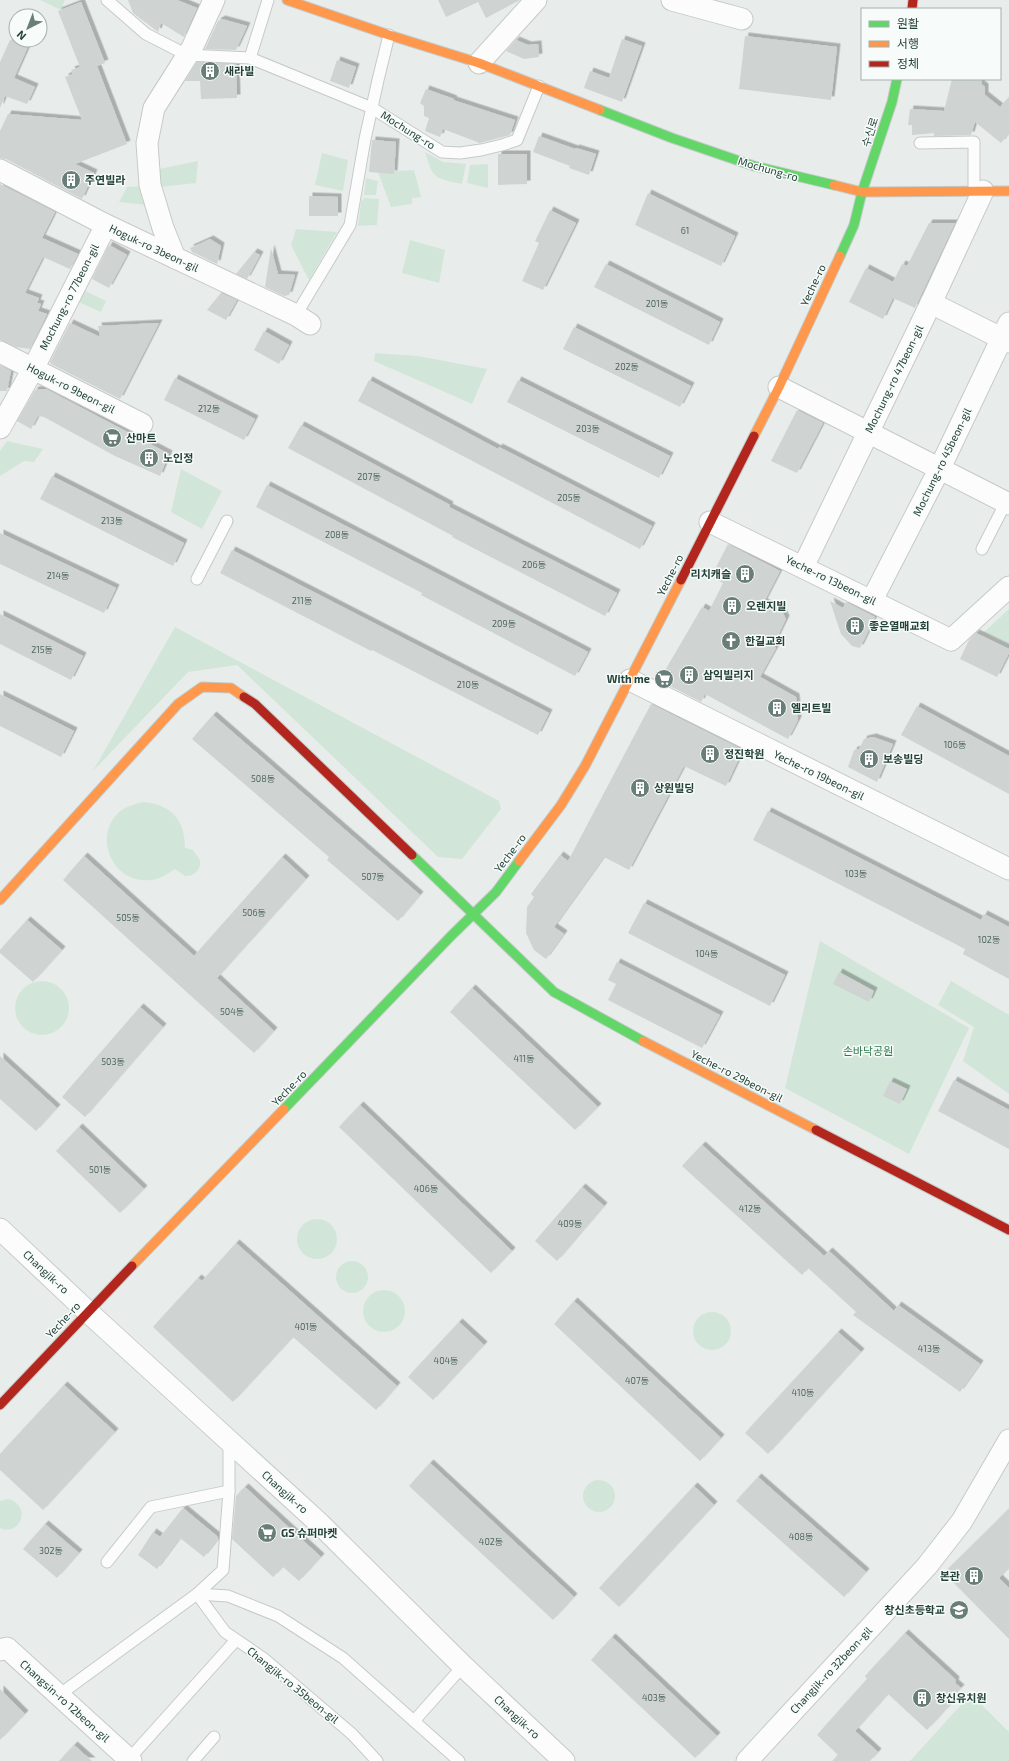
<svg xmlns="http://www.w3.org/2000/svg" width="1009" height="1761" font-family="'Exo 2','Noto Sans KR',sans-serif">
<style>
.green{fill:#d1e6d8}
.building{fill:#cfd4d2;filter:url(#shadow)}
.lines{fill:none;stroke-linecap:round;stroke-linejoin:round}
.lane-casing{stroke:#c5cac8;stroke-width:13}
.street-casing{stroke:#c5cac8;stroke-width:23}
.fast-casing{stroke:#c3cbc8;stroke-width:11}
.slow-casing{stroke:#c3cbc8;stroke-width:11}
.jam-casing{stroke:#c3cbc8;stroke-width:11}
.lane{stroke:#fcfcfc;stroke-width:11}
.street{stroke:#fcfcfc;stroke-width:21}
.fast{stroke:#63d668;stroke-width:9}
.slow{stroke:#ff974d;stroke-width:9}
.jam{stroke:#b3261e;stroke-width:9}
.labels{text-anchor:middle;stroke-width:3;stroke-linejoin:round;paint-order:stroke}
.number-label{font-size:9px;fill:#506761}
.poi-label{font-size:11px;font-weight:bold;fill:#24423a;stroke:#f7fbf9;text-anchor:start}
.street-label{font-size:11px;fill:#24423a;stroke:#f7fbf9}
.park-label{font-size:11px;fill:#2d7a4b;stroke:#f7fbf9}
</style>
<defs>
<filter id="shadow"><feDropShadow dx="3.5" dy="-3.5" stdDeviation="0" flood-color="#0004"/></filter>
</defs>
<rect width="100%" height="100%" fill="#e8edeb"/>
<g class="green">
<polygon points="40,0 65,0 61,10"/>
<path d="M 425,152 L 443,162 L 466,164 L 462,184 C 434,178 433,179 425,152 Z"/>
<polygon points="322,153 348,160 343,191 315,185"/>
<polygon points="198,161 196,183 160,187 159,169"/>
<polygon points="488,164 488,188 467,183 470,165"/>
<polygon points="414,170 421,197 412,198 412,204 391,207 378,172"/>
<polygon points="366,178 378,181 376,195 364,195"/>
<polygon points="143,186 147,205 119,202 127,187"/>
<polygon points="364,198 379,199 377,225 358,226 361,202"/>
<polygon points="296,229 337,232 309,280 291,245"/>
<polygon points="410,240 445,250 439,283 402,273"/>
<polygon points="79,288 106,301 101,312 74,300"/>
<polygon points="375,353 418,356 487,369 472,404 374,361"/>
<polygon points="7,441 43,449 34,462 24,461 0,476 0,451"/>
<polygon points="181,469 222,491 202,529 171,512"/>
<polygon points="1009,609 1009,644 984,632"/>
<polygon points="175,627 499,801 501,809 462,859 438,857 237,665 188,672 93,771"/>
<path d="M 142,802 C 171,804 185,819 185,848 L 193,850 L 200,860 C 201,870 195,876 185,876 L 175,869 C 167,874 159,880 150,880 C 115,884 93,840 117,814 C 124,807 133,805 142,802 Z"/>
<polygon points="820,941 969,1028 909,1154 785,1088"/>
<polygon points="951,981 1009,1015 1009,1094 963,1061 974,1027 938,1005"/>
<circle cx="42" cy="1008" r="27"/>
<circle cx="317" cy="1239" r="20"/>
<circle cx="352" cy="1277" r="16"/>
<circle cx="384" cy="1311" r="21"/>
<circle cx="712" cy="1331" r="19"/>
<circle cx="599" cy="1496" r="16"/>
<path d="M 8,1499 C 32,1505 21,1537 0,1528 L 0,1501 Z"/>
<polygon points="971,1694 1009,1732 1009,1761 910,1761"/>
</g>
<g class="building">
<polygon points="128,0 177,0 197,8 184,37 161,23 158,32 133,13"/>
<polygon points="438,0 520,0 486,18 478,2 446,17"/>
<polygon points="81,2 105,63 97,66 127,144 75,164 94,173 82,199 6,159 0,158 0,131 8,114 82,120 65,77 73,74 71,70 80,67 58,11"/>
<polygon points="222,19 247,26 236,50 205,49 218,21"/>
<polygon points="745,36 837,47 831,100 739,89"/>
<polygon points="622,39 642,46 622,102 584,88 590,71 609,78"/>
<polygon points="10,40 31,40 14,78 35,87 27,104 5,96 0,108 0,62"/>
<polygon points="516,40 528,45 538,44 539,57 524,59 506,51"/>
<polygon points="337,60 356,67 349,88 330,81"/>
<polygon points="197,62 236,64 237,98 201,99 200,81 185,81"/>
<polygon points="952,79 982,79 981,84 985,87 985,95 1000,107 1009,97 1009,133 1001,143 975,122 971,135 934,136 934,133 912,135 912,125 908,125 910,109 944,111"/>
<polygon points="426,89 454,99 453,100 515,120 510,135 480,143 443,129 440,137 425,131 429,118 424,116 424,106 420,103"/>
<polygon points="539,136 575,149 576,148 596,154 589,175 569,168 570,166 533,152"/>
<polygon points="372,140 396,142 394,174 369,172"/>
<polygon points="498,154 527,154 527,184 498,185"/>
<polygon points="0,184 55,212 42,238 78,254 70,269 43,257 25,293 39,298 37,303 41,304 38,311 47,314 30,349 16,347 0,340"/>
<polygon points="648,193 735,236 721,266 635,225"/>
<polygon points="309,196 338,197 338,216 309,216"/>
<polygon points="550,210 576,223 543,290 522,281 539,243 535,241"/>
<polygon points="929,223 955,223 915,308 893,298 883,319 849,302 866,268 893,282 902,264 907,266"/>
<polygon points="210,239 221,246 217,264 192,252 190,248"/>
<polygon points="109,245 127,255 109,288 92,279"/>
<polygon points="271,248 278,274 295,275 289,295 284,296 265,287"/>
<polygon points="254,252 260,255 247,279 236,274"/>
<polygon points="606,264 720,322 709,345 594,287"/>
<polygon points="221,293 237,300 226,320 207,310"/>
<polygon points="70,323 100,337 98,326 159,323 120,399 51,364 50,362"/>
<polygon points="574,327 691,386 680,407 563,349"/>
<polygon points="264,331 289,345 279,364 254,350"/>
<polygon points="0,365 11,371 7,391 0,391"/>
<polygon points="175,378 255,419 244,440 164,400"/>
<polygon points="369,380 498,449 499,447 652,526 640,549 358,401"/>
<polygon points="518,380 670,456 659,478 507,402"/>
<polygon points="46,389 169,454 160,476 115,456 44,417 38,416 31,429 17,421 35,390"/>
<polygon points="797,410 823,423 797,473 771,461"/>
<polygon points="301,425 450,505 449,507 617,593 605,616 452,537 453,536 288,448"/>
<polygon points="52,476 184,543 173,566 40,499"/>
<polygon points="267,485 588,652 575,676 421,595 422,593 256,507"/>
<polygon points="0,533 116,588 104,613 0,564"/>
<polygon points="728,544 780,571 764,602 783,613 786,619 773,646 776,648 760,677 796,697 798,720 788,739 705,694 701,702 662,682 663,680 660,679 702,607 709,611 723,583 711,577"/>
<polygon points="232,550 549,713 538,735 372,650 371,651 220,573"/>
<polygon points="830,601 843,608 846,602 875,617 860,648 852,646 841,634"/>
<polygon points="0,614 83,656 71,680 0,644"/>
<polygon points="976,633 1009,649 1009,653 997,677 960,659 969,640"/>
<polygon points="0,694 74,731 61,757 0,726"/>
<polygon points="651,704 743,750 726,786 684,766 629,870 604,857 554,927 564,934 546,959 534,950 526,933 527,907 534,897 531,894 560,855 568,861"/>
<polygon points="917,706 1009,756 1009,794 901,735"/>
<polygon points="213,715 420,895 398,921 327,860 329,857 192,739"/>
<polygon points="873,737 893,744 877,782 848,767 854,750 859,749 864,739"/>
<polygon points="768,811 981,920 984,914 1009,927 1009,979 963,954 965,949 753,840"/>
<polygon points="84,856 194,956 282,857 306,879 217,978 274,1031 254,1053 63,880"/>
<polygon points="644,903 785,975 770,1006 628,933"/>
<polygon points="27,920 62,950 33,982 0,953 0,950"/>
<polygon points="617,962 720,1015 702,1048 608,1000 616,984 608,980"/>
<polygon points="839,972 874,991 869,1002 833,984"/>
<polygon points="472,988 598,1107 575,1130 450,1012"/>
<polygon points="140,1007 163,1027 85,1117 62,1097"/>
<polygon points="0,1056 57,1108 36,1131 0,1099"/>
<polygon points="954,1080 1009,1110 1009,1149 938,1111"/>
<polygon points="890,1081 907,1089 900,1104 883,1096"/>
<polygon points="360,1105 512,1251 491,1273 339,1127"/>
<polygon points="79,1127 144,1189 120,1213 56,1151"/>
<polygon points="702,1145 824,1256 829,1251 894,1311 898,1305 980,1364 960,1392 853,1315 856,1312 808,1268 802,1275 682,1166"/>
<polygon points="582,1187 604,1206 557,1261 535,1241"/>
<polygon points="236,1243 397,1386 376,1410 293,1337 233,1402 153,1327 198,1278 202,1281"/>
<polygon points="574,1301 721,1438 700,1461 554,1324"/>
<polygon points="459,1322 484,1345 433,1400 408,1377"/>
<polygon points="838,1332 861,1352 768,1454 745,1433"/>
<polygon points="64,1385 115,1432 43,1510 0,1470 0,1454"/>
<polygon points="430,1463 574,1597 553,1620 409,1486"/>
<polygon points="758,1477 866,1572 844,1597 736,1501"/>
<polygon points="694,1486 714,1505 619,1607 599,1588"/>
<polygon points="245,1487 321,1557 299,1581 283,1567 273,1577 232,1539 236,1496"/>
<polygon points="183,1508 218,1537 218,1539 204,1557 180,1538 157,1569 138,1555 153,1532 160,1537"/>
<polygon points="1009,1509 1009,1568 999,1578 1009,1588 1009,1639 944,1573"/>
<polygon points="45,1524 79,1553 57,1578 23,1549"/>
<polygon points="905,1633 956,1680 955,1683 961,1688 948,1701 950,1705 927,1730 888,1694 855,1731 878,1752 870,1761 832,1761 838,1755 817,1735 867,1679 865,1676"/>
<polygon points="612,1637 717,1736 695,1758 591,1660"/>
<polygon points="0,1689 25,1714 0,1740"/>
<polygon points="74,1745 92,1761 59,1761"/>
</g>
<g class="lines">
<defs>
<g id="lane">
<polyline points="107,0 146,34 187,55 250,58"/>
<polyline points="268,0 250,58 372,108 442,152 460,153 481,150 502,145 517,140 539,86"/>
<polyline points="920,143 974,142 974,191"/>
<polyline points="296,315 350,225 365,139 378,80 389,35"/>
<polyline points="982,549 1006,502"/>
<polyline points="197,579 227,521"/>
<polyline points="107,1562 151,1507 229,1491"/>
<polyline points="197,1594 228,1596 278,1616 343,1658 459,1761"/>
<polyline points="197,1594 225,1632 263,1658 352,1734 377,1761"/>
<polyline points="59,1695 197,1594 223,1570 229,1491 229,1441"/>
<polyline points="414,1721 463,1666"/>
<polyline points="129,1759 236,1640"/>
<polyline points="193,1761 214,1737"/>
</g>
<g id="street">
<polyline points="672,0 742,19"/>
<polyline points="479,63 536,0"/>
<polyline points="0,170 106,225 296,315 310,324"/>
<polyline points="175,258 163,228 150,185 147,143 154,108 192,48 214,0"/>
<polyline points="931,303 1009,342"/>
<polyline points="0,352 142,424"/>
<polyline points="779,387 1009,504"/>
<polyline points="0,428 33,369 106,225"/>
<polyline points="710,522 951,640 1009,587"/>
<polyline points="803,567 931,303 983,191"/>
<polyline points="872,600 940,468 1009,323"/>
<polyline points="630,680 1009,869"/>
<polyline points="0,1229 88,1312 319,1523 463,1666 564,1761"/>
<polyline points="0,1650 7,1648 131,1761"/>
<polyline points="747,1761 927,1566 962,1521 1009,1440"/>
</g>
<g id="fast">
<polyline points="600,110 672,138 754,166 834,185"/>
<polyline points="840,256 854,225 862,192 892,102 897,79"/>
<polyline points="412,855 554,992 643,1041"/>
<polyline points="284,1109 450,937 496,892 519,861"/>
</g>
<g id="slow">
<polyline points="287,0 389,35 479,63 600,110"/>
<polyline points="834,185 862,192 1009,191"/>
<polyline points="754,436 779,387 840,256"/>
<polyline points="519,861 561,805 585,766 681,580"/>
<polyline points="0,900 178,704 202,687 231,688 244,697"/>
<polyline points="643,1041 816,1130"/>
<polyline points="132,1266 284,1109"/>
</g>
<g id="jam">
<polyline points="912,9 913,0"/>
<polyline points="681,580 754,436"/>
<polyline points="244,697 255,704 412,855"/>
<polyline points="816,1130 1009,1230"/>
<polyline points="0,1405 132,1266"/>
</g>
</defs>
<use href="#lane" class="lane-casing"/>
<use href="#street" class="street-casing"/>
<use href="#fast" class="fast-casing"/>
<use href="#slow" class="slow-casing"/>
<use href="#jam" class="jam-casing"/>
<use href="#lane" class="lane"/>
<use href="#street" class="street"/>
<use href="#fast" class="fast"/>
<use href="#slow" class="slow"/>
<use href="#jam" class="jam"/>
</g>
<defs>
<symbol id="building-disc" viewBox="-11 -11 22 22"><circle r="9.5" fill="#697e78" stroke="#f7fbf9"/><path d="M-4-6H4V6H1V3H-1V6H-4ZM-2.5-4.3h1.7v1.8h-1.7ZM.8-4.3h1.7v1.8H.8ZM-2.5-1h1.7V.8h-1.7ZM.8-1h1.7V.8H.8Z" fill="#fff"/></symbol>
<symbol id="supermarket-disc" viewBox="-11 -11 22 22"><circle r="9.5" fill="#697e78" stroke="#f7fbf9"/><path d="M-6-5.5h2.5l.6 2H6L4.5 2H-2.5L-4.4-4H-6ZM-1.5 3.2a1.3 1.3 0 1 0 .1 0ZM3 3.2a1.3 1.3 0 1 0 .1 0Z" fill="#fff"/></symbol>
<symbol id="church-disc" viewBox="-11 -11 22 22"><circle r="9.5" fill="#697e78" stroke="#f7fbf9"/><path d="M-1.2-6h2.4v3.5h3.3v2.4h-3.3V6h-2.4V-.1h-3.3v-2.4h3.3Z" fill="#fff"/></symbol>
<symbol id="school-disc" viewBox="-11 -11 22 22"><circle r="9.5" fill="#697e78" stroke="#f7fbf9"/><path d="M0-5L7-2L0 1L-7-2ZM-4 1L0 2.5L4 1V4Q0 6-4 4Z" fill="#fff"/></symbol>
</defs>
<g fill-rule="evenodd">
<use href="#building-disc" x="199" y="60" width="22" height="22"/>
<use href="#building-disc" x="60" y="169" width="22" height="22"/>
<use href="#supermarket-disc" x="101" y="427" width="22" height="22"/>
<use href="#building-disc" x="138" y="447" width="22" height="22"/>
<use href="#building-disc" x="734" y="563" width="22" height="22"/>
<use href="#building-disc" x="721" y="595" width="22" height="22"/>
<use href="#building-disc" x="844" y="615" width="22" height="22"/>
<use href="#church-disc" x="720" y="630" width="22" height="22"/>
<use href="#building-disc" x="678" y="664" width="22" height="22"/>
<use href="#supermarket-disc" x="653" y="668" width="22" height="22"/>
<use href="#building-disc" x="766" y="697" width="22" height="22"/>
<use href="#building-disc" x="699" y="743" width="22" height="22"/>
<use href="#building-disc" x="858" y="748" width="22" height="22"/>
<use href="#building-disc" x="629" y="777" width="22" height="22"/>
<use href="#supermarket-disc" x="256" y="1522" width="22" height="22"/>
<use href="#building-disc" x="963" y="1565" width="22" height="22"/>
<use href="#school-disc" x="948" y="1599" width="22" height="22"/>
<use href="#building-disc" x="911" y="1687" width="22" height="22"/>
</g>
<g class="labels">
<g class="number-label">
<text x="685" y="234">61</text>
<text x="657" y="307">201동</text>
<text x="627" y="370">202동</text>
<text x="209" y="412">212동</text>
<text x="588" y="432">203동</text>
<text x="369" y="480">207동</text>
<text x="569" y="501">205동</text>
<text x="112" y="524">213동</text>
<text x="337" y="538">208동</text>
<text x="534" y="568">206동</text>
<text x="58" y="579">214동</text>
<text x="302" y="604">211동</text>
<text x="504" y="627">209동</text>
<text x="42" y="653">215동</text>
<text x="468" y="688">210동</text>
<text x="955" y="748">106동</text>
<text x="263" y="782">508동</text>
<text x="856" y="877">103동</text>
<text x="373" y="880">507동</text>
<text x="254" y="916">506동</text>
<text x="128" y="921">505동</text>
<text x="989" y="943">102동</text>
<text x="707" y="957">104동</text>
<text x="232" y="1015">504동</text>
<text x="524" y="1062">411동</text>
<text x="113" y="1065">503동</text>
<text x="100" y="1173">501동</text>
<text x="426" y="1192">406동</text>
<text x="750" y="1212">412동</text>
<text x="570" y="1227">409동</text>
<text x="306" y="1330">401동</text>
<text x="929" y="1352">413동</text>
<text x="446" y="1364">404동</text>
<text x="637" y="1384">407동</text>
<text x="803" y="1396">410동</text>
<text x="801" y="1540">408동</text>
<text x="491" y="1545">402동</text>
<text x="51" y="1554">302동</text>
<text x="654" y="1701">403동</text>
</g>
<g class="poi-label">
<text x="224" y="75">새라빌</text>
<text x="85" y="184">주연빌라</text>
<text x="126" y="442">산마트</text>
<text x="163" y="462">노인정</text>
<text x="731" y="578" text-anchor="end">리치캐슬</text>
<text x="746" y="610">오렌지빌</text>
<text x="869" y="630">좋은열매교회</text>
<text x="745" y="645">한길교회</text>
<text x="703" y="679">삼익빌리지</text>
<text x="650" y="683" text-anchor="end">With me</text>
<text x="791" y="712">엘리트빌</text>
<text x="724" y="758">정진학원</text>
<text x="883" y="763">보송빌딩</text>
<text x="654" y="792">상원빌딩</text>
<text x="281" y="1537">GS 슈퍼마켓</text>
<text x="960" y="1580" text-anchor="end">본관</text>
<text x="945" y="1614" text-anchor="end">창신초등학교</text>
<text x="936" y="1702">창신유치원</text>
</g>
<g class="street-label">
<text transform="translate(408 130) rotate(32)" y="4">Mochung-ro</text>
<text transform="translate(870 132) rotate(-72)" y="4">수신로</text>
<text transform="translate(768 169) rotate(16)" y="4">Mochung-ro</text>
<text transform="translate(154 248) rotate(25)" y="4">Hoguk-ro 3beon-gil</text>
<text transform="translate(813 285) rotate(-65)" y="4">Yeche-ro</text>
<text transform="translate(69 297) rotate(-63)" y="4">Mochung-ro 77beon-gil</text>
<text transform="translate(894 379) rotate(-64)" y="4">Mochung-ro 47beon-gil</text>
<text transform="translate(71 388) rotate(27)" y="4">Hoguk-ro 9beon-gil</text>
<text transform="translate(942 462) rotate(-64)" y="4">Mochung-ro 45beon-gil</text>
<text transform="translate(670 575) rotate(-63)" y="4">Yeche-ro</text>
<text transform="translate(831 580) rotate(26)" y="4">Yeche-ro 13beon-gil</text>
<text transform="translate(819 775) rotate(26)" y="4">Yeche-ro 19beon-gil</text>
<text transform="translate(510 853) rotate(-53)" y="4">Yeche-ro</text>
<text transform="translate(737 1076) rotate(27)" y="4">Yeche-ro 29beon-gil</text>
<text transform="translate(289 1088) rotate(-46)" y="4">Yeche-ro</text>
<text transform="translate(46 1272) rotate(43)" y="4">Changjik-ro</text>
<text transform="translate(63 1320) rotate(-47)" y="4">Yeche-ro</text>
<text transform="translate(285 1492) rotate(42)" y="4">Changjik-ro</text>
<text transform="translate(831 1670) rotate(-47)" y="4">Changjik-ro 32beon-gil</text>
<text transform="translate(293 1685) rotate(39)" y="4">Changjik-ro 35beon-gil</text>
<text transform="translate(65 1701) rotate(42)" y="4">Changsin-ro 12beon-gil</text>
<text transform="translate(517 1717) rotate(43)" y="4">Changjik-ro</text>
</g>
<g class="park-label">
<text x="868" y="1055">손바닥공원</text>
</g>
</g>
<rect x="861" y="8" width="140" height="72" fill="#f7fbf9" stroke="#a3b1ad"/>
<rect x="869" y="21" width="20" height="6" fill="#63d668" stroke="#a3b1ad"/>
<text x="897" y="28" font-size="12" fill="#24423a">원활</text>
<rect x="869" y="41" width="20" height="6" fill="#ff974d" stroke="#a3b1ad"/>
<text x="897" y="48" font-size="12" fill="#24423a">서행</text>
<rect x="869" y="61" width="20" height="6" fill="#b3261e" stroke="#a3b1ad"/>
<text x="897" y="68" font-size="12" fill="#24423a">정체</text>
<g transform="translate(28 28) rotate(222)"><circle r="19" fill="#f7fbf9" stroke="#a3b1ad"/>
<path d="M0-3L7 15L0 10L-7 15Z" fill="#697e78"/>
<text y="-6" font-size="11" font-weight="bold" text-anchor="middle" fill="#24423a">N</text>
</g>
</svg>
